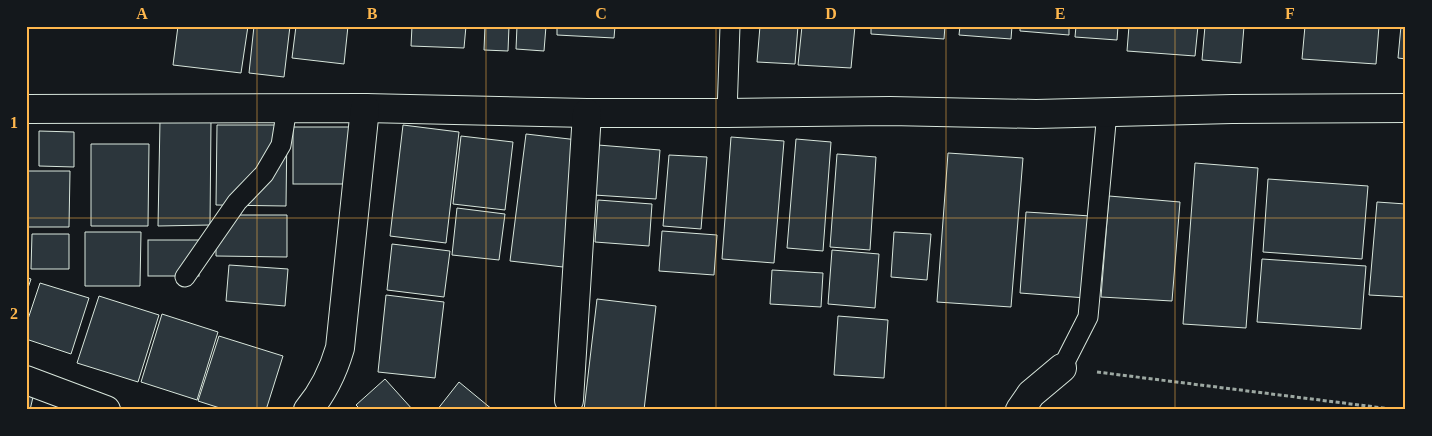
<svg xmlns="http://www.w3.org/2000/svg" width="1432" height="436" font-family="Georgia,serif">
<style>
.building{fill:#2c363c;stroke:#d8e6dc}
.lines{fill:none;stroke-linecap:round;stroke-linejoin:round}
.service-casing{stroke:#d8e6dc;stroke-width:21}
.minor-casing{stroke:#d8e6dc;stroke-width:30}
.path{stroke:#9da8a2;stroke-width:3;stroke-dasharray:4 2.5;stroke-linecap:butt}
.service{stroke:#14181c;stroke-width:19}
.minor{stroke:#14181c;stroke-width:28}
.grid{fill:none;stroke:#ffb74d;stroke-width:1;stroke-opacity:0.55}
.neatline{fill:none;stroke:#ffb74d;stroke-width:2}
.grid-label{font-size:16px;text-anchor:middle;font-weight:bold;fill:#ffb74d}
</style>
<rect width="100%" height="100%" fill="#14181c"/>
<g class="building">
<polygon points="178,26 248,26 241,73 173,65"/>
<polygon points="254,26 290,26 284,77 249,73"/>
<polygon points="296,26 348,26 344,64 292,58"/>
<polygon points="412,26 466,26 464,48 411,46"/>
<polygon points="485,26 509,26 508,51 484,50"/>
<polygon points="517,26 546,26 544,51 516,49"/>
<polygon points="557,26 615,26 614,38 557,35"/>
<polygon points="760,26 798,26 795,64 757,62"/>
<polygon points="802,26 855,26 851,68 798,65"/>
<polygon points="871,26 945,26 944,39 871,34"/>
<polygon points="960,26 1012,26 1011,39 959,35"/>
<polygon points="1020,26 1069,26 1069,35 1020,31"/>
<polygon points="1076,26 1118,26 1117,40 1075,37"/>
<polygon points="1129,26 1198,26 1195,56 1127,51"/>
<polygon points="1205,26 1244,26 1241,63 1202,60"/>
<polygon points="1305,26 1379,26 1376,64 1302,59"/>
<polygon points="1401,26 1406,26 1406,59 1398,58"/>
<polygon points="160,120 211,121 210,225 158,226"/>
<polygon points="217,125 287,125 286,206 216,205"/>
<polygon points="403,125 459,132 446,243 390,236"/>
<rect x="293" y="127" width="57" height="57"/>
<polygon points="39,131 74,132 74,167 39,166"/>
<polygon points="526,134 578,140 563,267 510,261"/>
<polygon points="461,136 513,142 505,210 453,204"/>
<polygon points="731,137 784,141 774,263 722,259"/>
<polygon points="796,139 831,142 823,251 787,248"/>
<polygon points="91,144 149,144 148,226 91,226"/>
<polygon points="598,145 660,150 656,199 594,195"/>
<polygon points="948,153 1023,158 1011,307 937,302"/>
<polygon points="837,154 876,157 870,250 830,247"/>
<polygon points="669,155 707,157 701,229 663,226"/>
<polygon points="1195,163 1258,168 1246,328 1183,324"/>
<polygon points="28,171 70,171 69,227 27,227"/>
<polygon points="1268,179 1368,186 1362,259 1263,252"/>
<polygon points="1109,196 1180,202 1172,301 1101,297"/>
<polygon points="598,200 652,204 649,246 595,242"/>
<polygon points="1377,202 1406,204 1406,297 1369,295"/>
<polygon points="457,208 505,214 499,260 452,255"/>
<polygon points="1026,212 1091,216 1086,298 1020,293"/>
<polygon points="216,215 287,215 287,257 216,256"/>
<polygon points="662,231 717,235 714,275 659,271"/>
<polygon points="85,232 141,232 140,286 85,286"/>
<polygon points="894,232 931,234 927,280 891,277"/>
<polygon points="32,234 69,234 69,269 31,269"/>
<rect x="148" y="240" width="51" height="36"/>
<polygon points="392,244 450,251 444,297 387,290"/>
<polygon points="832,250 879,254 875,308 828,304"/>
<polygon points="1262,259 1366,266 1361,329 1257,322"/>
<polygon points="229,265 288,269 285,306 226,301"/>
<polygon points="772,270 823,273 821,307 770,304"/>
<polygon points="26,277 31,279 26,294"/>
<polygon points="40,283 89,298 71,354 26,339 26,325"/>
<polygon points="386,295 444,302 435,378 378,372"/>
<polygon points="99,296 159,315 138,382 77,363"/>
<polygon points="597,299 656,306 644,410 584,410"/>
<polygon points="162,314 218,332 197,400 141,382"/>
<polygon points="838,316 888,320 884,378 834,375"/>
<polygon points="219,336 283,356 266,410 226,410 198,401"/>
<polygon points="385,379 413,410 361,410 356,405"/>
<polygon points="459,382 493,410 437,410"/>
<polygon points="26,396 33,397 30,410 26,410"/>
</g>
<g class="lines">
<defs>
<g id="service">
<polyline points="727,113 730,26"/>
<polyline points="185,277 237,202 264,174 281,145 287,108"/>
<polyline points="1062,368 1088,317 1107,112"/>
</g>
<g id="minor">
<polyline points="26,109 365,108 587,113 727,113 890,111 1036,114 1232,109 1406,108"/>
<polyline points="26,380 106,410"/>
<polyline points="569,400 587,113"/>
<path d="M 308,410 C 324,391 333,372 340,348 L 365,108"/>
<polyline points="1020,410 1031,394 1062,368"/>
</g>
</defs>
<use href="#service" class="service-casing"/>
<use href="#minor" class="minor-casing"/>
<polyline class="path" points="1097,372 1399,410"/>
<use href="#service" class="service"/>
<use href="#minor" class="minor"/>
</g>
<path class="grid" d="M 257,26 L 257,410M 486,26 L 486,410M 716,26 L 716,410M 946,26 L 946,410M 1175,26 L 1175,410M 26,218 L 1406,218"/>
<rect width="1432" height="436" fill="none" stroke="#14181c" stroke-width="55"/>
<rect x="28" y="28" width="1376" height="380" class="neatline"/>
<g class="grid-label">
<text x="142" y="19">A</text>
<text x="372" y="19">B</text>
<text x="601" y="19">C</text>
<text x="831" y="19">D</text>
<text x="1060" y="19">E</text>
<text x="1290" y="19">F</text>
<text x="14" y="128">1</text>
<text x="14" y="319">2</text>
</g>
</svg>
